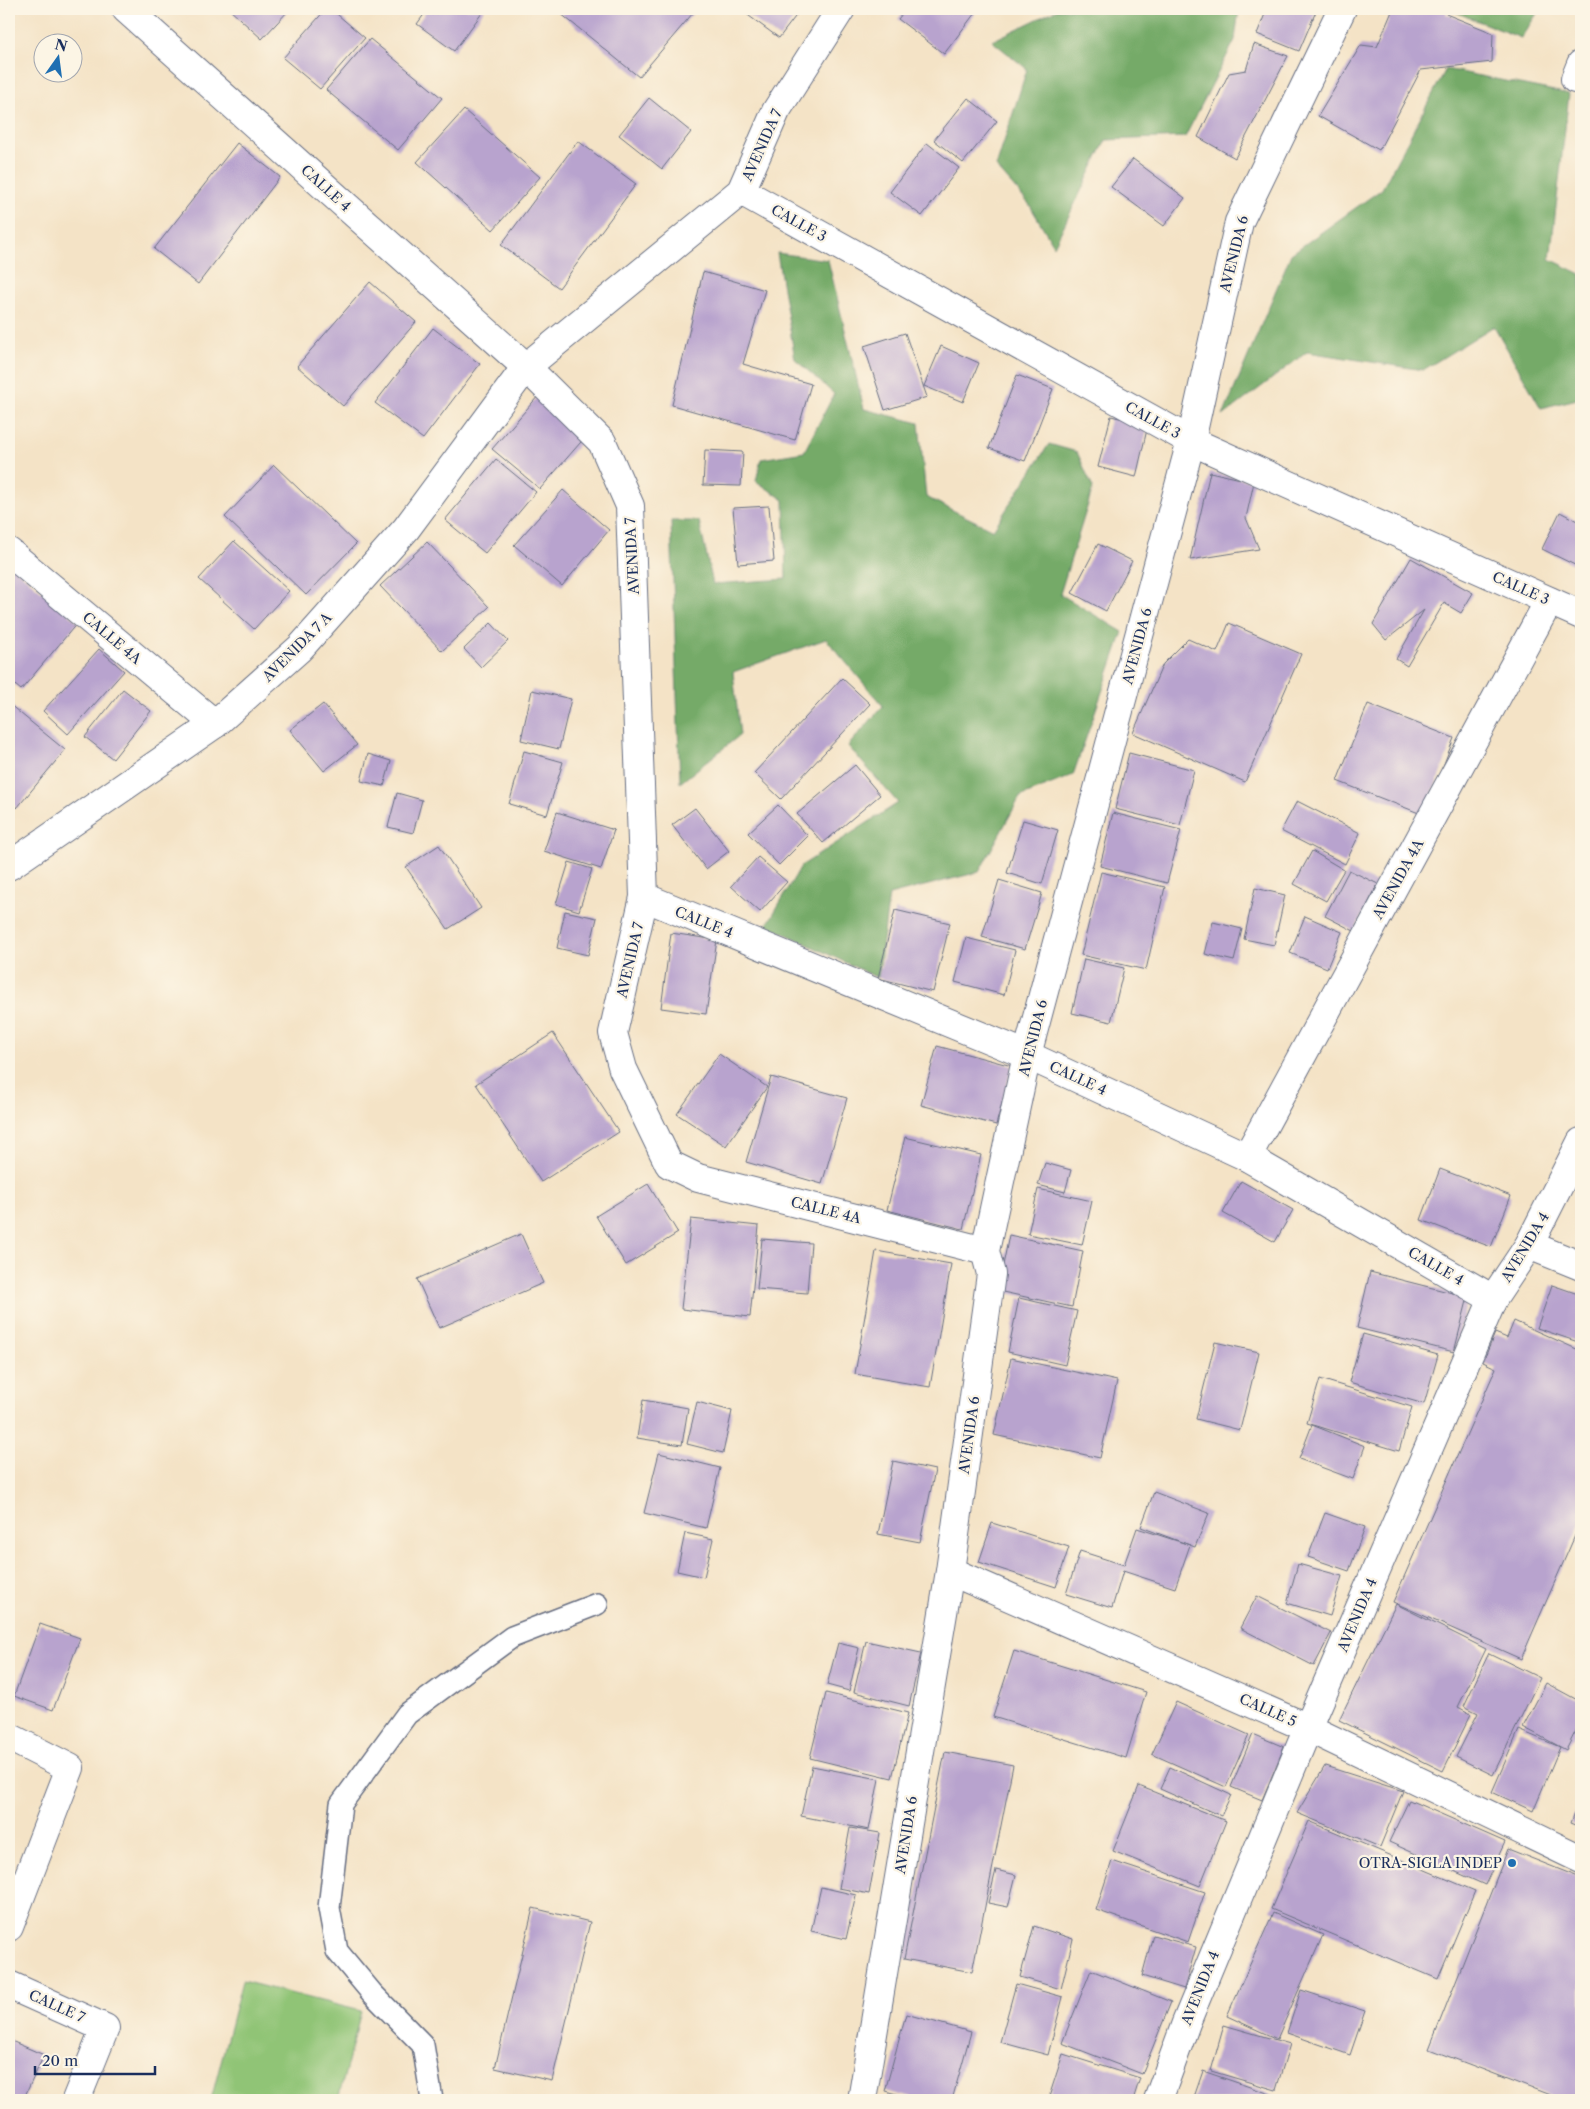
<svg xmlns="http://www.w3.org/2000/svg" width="1590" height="2109" font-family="'Libre Caslon Text',serif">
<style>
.green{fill:#90c476;stroke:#567a6a}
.forest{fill:#74aa67;stroke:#486c62}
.building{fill:#b8a3ce}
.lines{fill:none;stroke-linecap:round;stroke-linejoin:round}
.service-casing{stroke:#676e82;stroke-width:24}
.minor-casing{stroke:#676e82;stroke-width:30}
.service{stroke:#fff;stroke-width:21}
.minor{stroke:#fff;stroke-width:28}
.poi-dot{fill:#1f6fb2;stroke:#fcf5e5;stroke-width:2}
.labels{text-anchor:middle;stroke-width:4.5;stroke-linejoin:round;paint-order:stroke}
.street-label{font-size:14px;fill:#1b2f5e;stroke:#fcf5e5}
.poi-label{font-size:14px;fill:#1b2f5e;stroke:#fcf5e5;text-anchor:end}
</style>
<rect width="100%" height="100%" fill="#fcf5e5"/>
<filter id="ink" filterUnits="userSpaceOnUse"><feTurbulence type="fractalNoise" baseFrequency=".02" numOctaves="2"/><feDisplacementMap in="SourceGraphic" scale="10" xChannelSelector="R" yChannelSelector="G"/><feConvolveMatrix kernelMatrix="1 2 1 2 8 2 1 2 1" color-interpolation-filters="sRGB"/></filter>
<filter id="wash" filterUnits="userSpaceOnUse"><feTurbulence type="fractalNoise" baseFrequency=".0096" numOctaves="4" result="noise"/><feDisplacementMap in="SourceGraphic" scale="20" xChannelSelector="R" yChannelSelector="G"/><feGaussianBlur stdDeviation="1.12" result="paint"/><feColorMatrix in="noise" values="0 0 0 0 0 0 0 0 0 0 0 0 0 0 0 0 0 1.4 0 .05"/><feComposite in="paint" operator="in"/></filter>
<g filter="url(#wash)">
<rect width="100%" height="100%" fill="#f4e3c6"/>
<polygon class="green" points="242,1981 361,2011 338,2100 211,2100"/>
<g class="forest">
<polygon points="1058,9 1239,9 1235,40 1185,137 1106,140 1054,246 1029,204 996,167 1027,69 992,41"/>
<polygon points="1455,9 1540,9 1521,38 1455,12"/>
<polygon points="1446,69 1569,94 1550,259 1581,274 1581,398 1541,408 1494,326 1423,370 1307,352 1223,416 1291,254 1382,189"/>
<polygon points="777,253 828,260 864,409 919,423 926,497 993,530 1049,444 1077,452 1093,488 1060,594 1123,632 1073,775 1020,797 979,872 889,895 878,978 767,925 801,866 898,803 848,746 883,706 826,639 733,672 740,735 680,783 671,521 699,521 713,584 786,579 784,500 756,481 761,459 804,452 834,394 795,359"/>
</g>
<g id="blocks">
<g class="building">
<polygon points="229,9 290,9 262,39"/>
<polygon points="326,9 331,9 365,38 320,89 283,58"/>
<polygon points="428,9 485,9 454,51 417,24"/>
<polygon points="555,9 688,9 693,13 639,77"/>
<polygon points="748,9 801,9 779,38 745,13"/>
<polygon points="906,9 978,9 944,54 898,19"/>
<polygon points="1267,9 1317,9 1299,51 1257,34"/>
<polygon points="1393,9 1447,9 1446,14 1493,33 1492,62 1421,70 1379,150 1318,116 1361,45 1377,47"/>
<polygon points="370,39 442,98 398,150 326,90"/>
<polygon points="1254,44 1288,56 1235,158 1198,137 1229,73 1246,70"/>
<polygon points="649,98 691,132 662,169 619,135"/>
<polygon points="968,98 997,121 963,163 934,140"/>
<polygon points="464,110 540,177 493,230 417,162"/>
<polygon points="578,141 636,184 559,288 501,245"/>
<polygon points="237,143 280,177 198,284 154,249"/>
<polygon points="927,143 959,168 922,216 890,192"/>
<polygon points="1133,159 1185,198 1164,226 1111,187"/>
<polygon points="703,272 765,290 743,364 811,384 795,440 672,405"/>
<polygon points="370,282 416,322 343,406 297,366"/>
<polygon points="433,328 480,364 423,439 375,403"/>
<polygon points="905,333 927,397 885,410 864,346"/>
<polygon points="941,346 979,363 963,402 924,386"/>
<polygon points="1017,375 1053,389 1025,461 989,448"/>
<polygon points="546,387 594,427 540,489 492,449"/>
<polygon points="1111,416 1148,425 1136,477 1098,467"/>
<polygon points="705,450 743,452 741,486 703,485"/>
<polygon points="496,459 536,492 485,553 445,520"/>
<polygon points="274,465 356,544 306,595 225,517"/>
<polygon points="1210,472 1254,482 1246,518 1259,549 1190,560"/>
<polygon points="563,490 609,530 562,586 514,545"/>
<polygon points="769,506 774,561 738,564 733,508"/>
<polygon points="1560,512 1581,523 1581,568 1542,549"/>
<polygon points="234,541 289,591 254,629 199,579"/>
<polygon points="427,542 489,607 442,651 380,586"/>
<polygon points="1098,544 1132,561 1106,611 1072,593"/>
<polygon points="1411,558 1473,593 1461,613 1444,603 1407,666 1396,659 1424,610 1386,640 1373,624"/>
<polygon points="9,564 78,622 21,690 9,680"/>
<polygon points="491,623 508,641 481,667 464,649"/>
<polygon points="1229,623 1301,654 1245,782 1133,733 1163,664 1188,639 1217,652"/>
<polygon points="99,649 124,671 68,734 43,711"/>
<polygon points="842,678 870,704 781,799 754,773"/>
<polygon points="123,689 151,711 113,759 85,737"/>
<polygon points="532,690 571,699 559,749 521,740"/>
<polygon points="9,704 65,750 17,808 9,801"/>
<polygon points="323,704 357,745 324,771 290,730"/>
<polygon points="1368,704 1454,738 1424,815 1337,781"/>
<polygon points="524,751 563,762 547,815 509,804"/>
<polygon points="1129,753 1194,770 1180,825 1115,809"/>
<polygon points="368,754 391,761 384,786 361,781"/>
<polygon points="855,765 880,795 823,843 797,814"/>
<polygon points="397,793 422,800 413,833 388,827"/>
<polygon points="1297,801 1360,833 1345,864 1281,831"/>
<polygon points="778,805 808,836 779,865 748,833"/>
<polygon points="695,808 729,851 706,869 672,825"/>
<polygon points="557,812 614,830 601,869 544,851"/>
<polygon points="1113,813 1181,830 1167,883 1100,866"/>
<polygon points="1023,820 1058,830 1042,884 1007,873"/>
<polygon points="439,845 481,908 448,929 406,867"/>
<polygon points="1312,851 1344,870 1326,901 1294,884"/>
<polygon points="758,857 787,882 760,912 731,886"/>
<polygon points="569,862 592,869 579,911 556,904"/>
<polygon points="1349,870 1378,884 1354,931 1325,916"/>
<polygon points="1101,872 1165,887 1146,970 1081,955"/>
<polygon points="999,880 1042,893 1025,949 982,937"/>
<polygon points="1255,888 1285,895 1274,945 1244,939"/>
<polygon points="895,910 950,923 933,992 878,978"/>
<polygon points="565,911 597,918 588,955 557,948"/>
<polygon points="1305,916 1342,932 1327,968 1290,953"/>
<polygon points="1213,922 1242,929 1234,961 1205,954"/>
<polygon points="671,933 717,940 706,1014 661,1008"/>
<polygon points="966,938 1015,950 1004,995 955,982"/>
<polygon points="1084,959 1124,968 1111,1022 1072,1013"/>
<polygon points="553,1033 619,1132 541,1182 476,1084"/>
<polygon points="937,1046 1012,1066 996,1125 921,1105"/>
<polygon points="719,1054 767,1087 726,1146 677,1114"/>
<polygon points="771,1077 847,1098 822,1184 746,1162"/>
<polygon points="905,1137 981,1155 963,1229 887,1210"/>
<polygon points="1045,1163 1071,1170 1065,1192 1038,1185"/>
<polygon points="1440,1169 1511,1196 1491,1247 1421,1220"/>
<polygon points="1241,1181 1293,1210 1275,1242 1223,1213"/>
<polygon points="648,1184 678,1233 626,1265 596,1216"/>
<polygon points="1038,1189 1092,1201 1082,1245 1028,1234"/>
<polygon points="691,1219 759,1226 750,1317 681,1309"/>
<polygon points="521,1234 543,1283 439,1328 417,1279"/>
<polygon points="1009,1235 1083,1251 1072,1307 998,1291"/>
<polygon points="762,1239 811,1243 807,1293 757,1289"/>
<polygon points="876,1251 951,1264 930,1387 855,1374"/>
<polygon points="1370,1272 1468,1297 1454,1352 1357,1328"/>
<polygon points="1552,1285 1581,1295 1581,1343 1537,1328"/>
<polygon points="1019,1298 1077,1311 1065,1365 1008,1352"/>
<polygon points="1514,1321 1581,1351 1581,1522 1521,1659 1393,1602 1496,1368 1483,1362 1495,1333 1507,1338"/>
<polygon points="1363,1334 1438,1355 1424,1404 1349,1382"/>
<polygon points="1215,1342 1259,1352 1240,1430 1196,1419"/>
<polygon points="1011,1358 1117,1381 1100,1458 994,1435"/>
<polygon points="1320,1379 1412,1407 1399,1451 1307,1423"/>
<polygon points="643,1400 688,1408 682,1445 637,1438"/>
<polygon points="697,1402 732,1411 723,1453 687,1444"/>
<polygon points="1312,1425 1365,1446 1353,1479 1299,1459"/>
<polygon points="659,1453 720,1468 706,1528 644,1513"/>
<polygon points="893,1461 935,1470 920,1542 878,1534"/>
<polygon points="1154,1492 1209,1513 1195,1547 1141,1527"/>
<polygon points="1325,1513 1365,1527 1349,1571 1308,1557"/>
<polygon points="992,1523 1069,1547 1056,1587 979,1562"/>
<polygon points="1137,1528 1190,1545 1175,1588 1123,1571 1112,1608 1066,1594 1080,1551 1124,1565"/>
<polygon points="685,1533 713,1539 704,1577 677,1571"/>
<polygon points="1298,1564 1342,1576 1330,1616 1287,1603"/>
<polygon points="1257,1596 1331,1633 1314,1666 1240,1628"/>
<polygon points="1396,1604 1486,1649 1458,1707 1471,1714 1443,1771 1339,1720"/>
<polygon points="40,1624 80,1638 53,1710 14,1696"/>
<polygon points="866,1641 921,1653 909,1706 854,1692"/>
<polygon points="838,1643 859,1648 849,1691 827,1685"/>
<polygon points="1014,1651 1146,1692 1126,1758 993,1717"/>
<polygon points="1489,1653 1540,1678 1493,1775 1456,1757 1478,1713 1464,1706"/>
<polygon points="1546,1683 1581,1702 1581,1721 1566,1750 1523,1727"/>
<polygon points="826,1693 908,1713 892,1778 810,1758"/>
<polygon points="1176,1702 1249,1735 1226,1787 1152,1754"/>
<polygon points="1519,1730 1560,1747 1533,1811 1492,1792"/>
<polygon points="1253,1734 1284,1747 1262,1800 1231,1787"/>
<polygon points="945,1752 1013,1765 972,1972 904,1959"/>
<polygon points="812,1766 879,1779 869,1830 801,1816"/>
<polygon points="1325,1766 1403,1791 1380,1847 1297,1813"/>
<polygon points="1170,1767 1231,1795 1221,1816 1160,1789"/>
<polygon points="1139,1786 1226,1821 1200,1886 1113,1851"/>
<polygon points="1581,1796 1581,1827 1571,1823"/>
<polygon points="1409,1800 1505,1842 1485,1885 1389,1842"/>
<polygon points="1309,1821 1475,1891 1438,1979 1271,1909"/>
<polygon points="850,1828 880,1833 869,1894 839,1888"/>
<polygon points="1508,1849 1581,1878 1581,2100 1563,2100 1429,2049"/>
<polygon points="1112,1861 1205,1892 1188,1942 1096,1910"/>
<polygon points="996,1870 1016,1875 1008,1907 988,1903"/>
<polygon points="821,1887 856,1895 846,1939 811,1931"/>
<polygon points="533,1908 590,1922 552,2081 495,2068"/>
<polygon points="1273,1913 1323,1935 1277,2039 1227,2016"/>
<polygon points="1034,1926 1073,1939 1061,1989 1020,1977"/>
<polygon points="1153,1935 1196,1947 1184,1989 1142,1976"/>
<polygon points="1091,1970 1171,2002 1142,2074 1062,2043"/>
<polygon points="1016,1984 1063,1997 1048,2055 1000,2042"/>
<polygon points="1301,1990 1365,2011 1350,2055 1287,2033"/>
<polygon points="906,2014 971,2032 952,2100 920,2100 885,2091"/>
<polygon points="1224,2025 1290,2044 1276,2090 1211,2071"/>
<polygon points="9,2040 44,2055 23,2100 9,2100"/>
<polygon points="1063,2054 1140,2078 1133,2100 1048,2100"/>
<polygon points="1203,2071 1282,2098 1281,2100 1193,2100"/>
</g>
</g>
</g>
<g filter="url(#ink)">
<use href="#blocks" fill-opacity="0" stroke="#676e82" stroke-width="1"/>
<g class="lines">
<defs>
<polyline id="service" points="432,2100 423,2045 372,1993 337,1951 329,1908 341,1804 407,1714 512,1637 597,1604"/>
<g id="minor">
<polyline points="126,9 526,367 602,442 630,506 644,897 613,1033 623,1069 669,1164 698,1178 985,1251"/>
<polyline points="1575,79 1581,64"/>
<polyline points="741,191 1191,441 1581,615"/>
<polyline points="9,552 215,724"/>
<polyline points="9,866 215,724 300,648 406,529 526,367 741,191 776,111 841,9"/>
<polyline points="644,897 1027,1055 1247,1157 1493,1299"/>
<polyline points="1247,1157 1549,601"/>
<polyline points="1529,1245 1581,1266"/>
<polyline points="950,1571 1308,1728 1581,1859"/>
<polyline points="9,1737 70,1768 9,1927"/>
<polyline points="9,1985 105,2028 76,2100"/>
<polyline points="862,2100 950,1571 991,1274 985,1251 1027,1055 1191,441 1239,222 1342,9"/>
<polyline points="1158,2100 1186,2023 1308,1728 1493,1299 1529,1245 1581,1142"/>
</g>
</defs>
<use href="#service" class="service-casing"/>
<use href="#minor" class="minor-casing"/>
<use href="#service" class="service"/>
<use href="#minor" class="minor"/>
</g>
</g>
<circle class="poi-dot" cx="1512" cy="1863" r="5"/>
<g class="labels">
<g class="street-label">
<text transform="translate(762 145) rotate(-66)" y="5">AVENIDA 7</text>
<text transform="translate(326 188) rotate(42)" y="5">CALLE 4</text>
<text transform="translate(799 223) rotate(29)" y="5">CALLE 3</text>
<text transform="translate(1234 254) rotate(-76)" y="5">AVENIDA 6</text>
<text transform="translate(1153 420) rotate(29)" y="5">CALLE 3</text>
<text transform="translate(632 556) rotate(-93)" y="5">AVENIDA 7</text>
<text transform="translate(1521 588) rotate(24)" y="5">CALLE 3</text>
<text transform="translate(112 638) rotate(40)" y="5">CALLE 4A</text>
<text transform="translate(1137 646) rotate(-75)" y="5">AVENIDA 6</text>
<text transform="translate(297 647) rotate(-45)" y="5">AVENIDA 7 A</text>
<text transform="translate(1398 879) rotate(-61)" y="5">AVENIDA 4A</text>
<text transform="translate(704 922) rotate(22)" y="5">CALLE 4</text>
<text transform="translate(630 960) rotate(-77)" y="5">AVENIDA 7</text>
<text transform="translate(1033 1038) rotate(-76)" y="5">AVENIDA 6</text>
<text transform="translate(1078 1078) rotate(25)" y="5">CALLE 4</text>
<text transform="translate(826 1210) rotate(14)" y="5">CALLE 4A</text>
<text transform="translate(1525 1247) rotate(-59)" y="5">AVENIDA 4</text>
<text transform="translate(1436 1266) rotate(30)" y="5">CALLE 4</text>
<text transform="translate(969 1435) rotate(-82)" y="5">AVENIDA 6</text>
<text transform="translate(1357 1615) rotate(-67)" y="5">AVENIDA 4</text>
<text transform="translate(1268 1710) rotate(24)" y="5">CALLE 5</text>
<text transform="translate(906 1835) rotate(-81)" y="5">AVENIDA 6</text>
<text transform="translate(1200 1988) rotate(-68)" y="5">AVENIDA 4</text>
<text transform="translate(57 2006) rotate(24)" y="5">CALLE 7</text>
</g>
<g class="poi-label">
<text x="1502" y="1868">OTRA-SIGLA INDEP</text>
</g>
</g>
<rect width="1590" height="2109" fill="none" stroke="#fcf5e5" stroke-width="30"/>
<g transform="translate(58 58) rotate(14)"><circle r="24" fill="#fcf5e5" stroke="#a2a6af"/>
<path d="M0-4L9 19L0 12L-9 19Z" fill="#1f6fb2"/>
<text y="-8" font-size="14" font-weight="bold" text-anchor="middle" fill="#1b2f5e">N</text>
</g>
<path d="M35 2066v8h120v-8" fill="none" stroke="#1b2f5e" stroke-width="2.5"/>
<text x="42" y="2066" font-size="15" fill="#1b2f5e" stroke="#fcf5e5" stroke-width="4" paint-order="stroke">20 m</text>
</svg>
